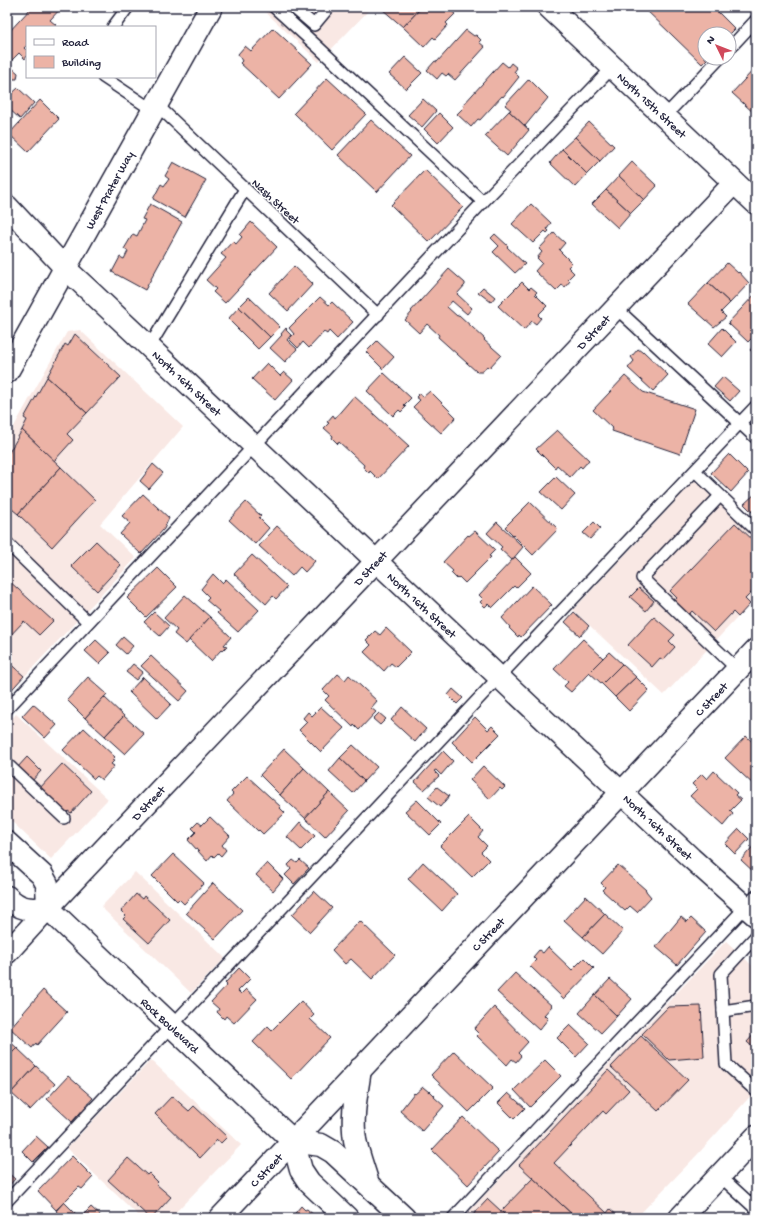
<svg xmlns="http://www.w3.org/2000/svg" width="763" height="1225" font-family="'Gochi Hand',sans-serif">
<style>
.built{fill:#f9e8e4}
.building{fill:#ecb3a6;stroke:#22223b}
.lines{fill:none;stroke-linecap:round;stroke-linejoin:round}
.lane-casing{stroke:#22223b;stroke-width:14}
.street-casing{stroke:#22223b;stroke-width:24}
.secondary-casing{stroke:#22223b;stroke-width:25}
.lane{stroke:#fff;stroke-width:11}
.street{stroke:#fff;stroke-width:21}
.secondary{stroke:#fff;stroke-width:22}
.labels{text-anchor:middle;stroke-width:3;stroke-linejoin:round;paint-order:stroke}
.street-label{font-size:12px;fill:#22223b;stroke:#fff}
</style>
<rect width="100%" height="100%" fill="#fff"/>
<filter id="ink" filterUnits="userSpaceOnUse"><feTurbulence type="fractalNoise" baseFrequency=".025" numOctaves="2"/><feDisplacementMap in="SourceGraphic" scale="8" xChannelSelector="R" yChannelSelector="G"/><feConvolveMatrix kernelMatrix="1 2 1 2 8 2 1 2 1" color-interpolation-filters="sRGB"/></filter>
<g filter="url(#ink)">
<g class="built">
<polygon points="260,7 372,7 319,62"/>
<polygon points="80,330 183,427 100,524 136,558 7,695 7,439 67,332"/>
<polygon points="704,471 756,520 756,598 664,695 573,610"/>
<polygon points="16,714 108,799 51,859 7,817 7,724"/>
<polygon points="135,872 225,958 191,993 101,907"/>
<polygon points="726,941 756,969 756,1090 697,1155 636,1218 463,1218"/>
<polygon points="151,1060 241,1145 170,1218 141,1218 67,1148"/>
</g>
<g class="building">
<polygon points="32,7 62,7 50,20 56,25 54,27 27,27 27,45 24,48 27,51 27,56 25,59 19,53 9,63 11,65 11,67 18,73 17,79 13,79 7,86 7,34"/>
<polygon points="384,7 422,7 403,27 382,9"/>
<polygon points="422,7 433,7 435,9 438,7 447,7 455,14 446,23 448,25 435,39 433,37 424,47 403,27"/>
<polygon points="643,7 713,7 735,29 729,35 729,34 705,34 705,58 708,58 702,64"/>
<polygon points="273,28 312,64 279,99 240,63 242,61 238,54 245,46 251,51"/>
<polygon points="466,30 474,36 476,35 481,40 479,42 485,47 455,80 448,74 446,76 442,73 437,79 427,70 435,61 437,62"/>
<polygon points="405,57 422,73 406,89 389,74"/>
<polygon points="502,62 508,67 511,63 517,68 514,72 519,77 503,97 502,96 480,120 478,119 471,127 457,114 464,107 463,105"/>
<polygon points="756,67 756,115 732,93"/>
<polygon points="327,78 366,114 332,150 294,113"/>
<polygon points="529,79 548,98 525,126 509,111 511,110 505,105"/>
<polygon points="18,88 34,103 20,119 7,107 7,102 9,100 7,98"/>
<polygon points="423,99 436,111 422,127 408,115"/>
<polygon points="40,100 59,119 28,152 9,134"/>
<polygon points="509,111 529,130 507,156 485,136"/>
<polygon points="7,113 11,117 7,121"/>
<polygon points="439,113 453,127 438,143 424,129"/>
<polygon points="371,120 410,156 377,192 338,155"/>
<polygon points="589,122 614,146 600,161 575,137"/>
<polygon points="575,137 600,161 587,174 562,149"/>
<polygon points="562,149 587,174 575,187 550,163"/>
<polygon points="173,162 206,180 185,217 153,199 161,184 164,186 169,179 165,176"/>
<polygon points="632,162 657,186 644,200 619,176"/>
<polygon points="425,170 463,207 429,242 391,205"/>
<polygon points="619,176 644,200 631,213 606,190"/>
<polygon points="606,190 631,213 618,228 592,204"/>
<polygon points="150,204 182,222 145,290 112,272 120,257 124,259 128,251 124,249 133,234 137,236 145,220 142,219"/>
<polygon points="531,204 551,223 547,229 549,231 547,233 545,231 533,243 512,224"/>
<polygon points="251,222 277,247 225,303 213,292 216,289 206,280 226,258 221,254 233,241 236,244 242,237 240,235"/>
<polygon points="554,233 565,243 559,250 572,263 568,267 574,273 568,279 570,281 565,287 562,285 556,291 535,271 542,263 537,258 542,252 539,249"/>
<polygon points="495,234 508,246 507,247 525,264 515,273 493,252 499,246 491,238"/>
<polygon points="727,263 738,273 739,272 749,283 730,303 708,283"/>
<polygon points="294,266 313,284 288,311 269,293"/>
<polygon points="449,269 465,283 465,285 457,294 472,308 467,314 452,301 447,307 457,316 459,315 485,339 484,340 501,355 489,368 487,366 482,372 477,372 438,337 439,335 427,324 419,333 405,320 412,312 411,311"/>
<polygon points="522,282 529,289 531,287 537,292 535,294 547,306 538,315 541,318 536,324 532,321 524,330 498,306"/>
<polygon points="708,283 730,303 721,312 726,317 714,327 688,304"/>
<polygon points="483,287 495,297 491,302 478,292"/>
<polygon points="756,293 756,334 748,342 728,323"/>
<polygon points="249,297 280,327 270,337 239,307"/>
<polygon points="320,297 329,305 332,302 353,322 337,339 329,331 327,334 324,332 309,348 303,342 298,348 289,339 294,334 289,328"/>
<polygon points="239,307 270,337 258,349 228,319"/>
<polygon points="286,328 287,329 286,330 291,335 287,340 297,349 285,362 270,348 282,335 281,334"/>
<polygon points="722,328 736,342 722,357 708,344"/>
<polygon points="75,334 121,377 87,413 47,377 65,344 68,346"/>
<polygon points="377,341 394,357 383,369 366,352"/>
<polygon points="756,343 756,355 750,350"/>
<polygon points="638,349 642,352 643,351 668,375 653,391 628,368 634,361 631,357"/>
<polygon points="267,363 280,376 284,372 293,380 275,400 252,379"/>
<polygon points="384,373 411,398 404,405 406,407 401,412 399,410 393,416 367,391"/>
<polygon points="625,376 643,392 695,409 680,454 612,431 613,429 593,410"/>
<polygon points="47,377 87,413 67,434 73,440 54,461 22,430 27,420 24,418"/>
<polygon points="723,377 739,391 730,401 714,387"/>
<polygon points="430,391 456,417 441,433 413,407 420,400 416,397 420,393 423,397"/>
<polygon points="354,396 409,446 378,479 370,471 369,473 363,467 364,465 339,442 338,444 332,438 333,436 324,428 329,423 327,422 333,415 335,418"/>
<polygon points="22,430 61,467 18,514 7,505 7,456"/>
<polygon points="557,430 589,460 582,468 580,466 570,477 557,465 555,468 536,449"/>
<polygon points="729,454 748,473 731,492 711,473"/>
<polygon points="153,464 163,473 149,489 140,481"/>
<polygon points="61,467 95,500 52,547 18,514"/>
<polygon points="556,477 575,495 561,510 541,492"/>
<polygon points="756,493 756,516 744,504"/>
<polygon points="143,494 169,518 164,529 141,554 120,534 130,523 122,516"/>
<polygon points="246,502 261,516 259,518 269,528 255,544 229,520"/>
<polygon points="530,502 558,529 533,555 505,527"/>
<polygon points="497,522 523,547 512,560 500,549 502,547 487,533"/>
<polygon points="594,522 600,528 590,539 583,533"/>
<polygon points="735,523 756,543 756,588 745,599 750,604 738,617 733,612 714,632 692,611 681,623 666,609 677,598 670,591"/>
<polygon points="277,526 315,561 305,572 300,567 292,576 259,546"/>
<polygon points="475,531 495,550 489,556 491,557 465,583 459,577 457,579 451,573 453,571 443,562 468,535 469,536"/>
<polygon points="96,541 121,565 97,591 71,566"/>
<polygon points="252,555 287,587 276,599 273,596 266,604 234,574"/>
<polygon points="515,557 531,573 516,588 514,586 492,608 488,604 485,607 480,602 483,599 479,595"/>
<polygon points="158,568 177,587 146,617 127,598"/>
<polygon points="213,574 222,583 226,579 259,610 238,632 217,613 219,611 206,600 209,597 201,589"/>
<polygon points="7,579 53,621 39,635 24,621 7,639"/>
<polygon points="532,586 552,605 521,637 519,635 518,637 509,628 510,627 502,618"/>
<polygon points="639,588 654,601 646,611 630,597"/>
<polygon points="185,595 210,617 186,644 174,634 177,630 164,618"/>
<polygon points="154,612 169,626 160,636 144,622"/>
<polygon points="574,612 589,626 580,636 565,622"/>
<polygon points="210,617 231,637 224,645 227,646 222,651 221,650 211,661 189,640"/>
<polygon points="654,617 675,635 669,641 675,647 663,660 660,658 652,667 628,645"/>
<polygon points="386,628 411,652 396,667 391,663 384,671 364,652 371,645 366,640 375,631 380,635"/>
<polygon points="123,637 133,646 126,654 116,645"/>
<polygon points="583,639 603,658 571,692 564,686 568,682 554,669"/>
<polygon points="96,640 110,653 99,664 85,651"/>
<polygon points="7,648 12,652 7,657"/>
<polygon points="609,652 622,664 602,684 589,672"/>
<polygon points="151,656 188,691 179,701 141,666"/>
<polygon points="7,661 24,676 7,695"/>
<polygon points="133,664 143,672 136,680 126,672"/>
<polygon points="622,664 636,677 615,697 602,684"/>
<polygon points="338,674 345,680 349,675 377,701 371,708 376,712 359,730 354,725 353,727 325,700 329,696 323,690"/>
<polygon points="88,677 107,694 85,718 67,700"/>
<polygon points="143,677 171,704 157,719 129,692"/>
<polygon points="636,677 649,690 629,711 615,697"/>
<polygon points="453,689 463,698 457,704 448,695"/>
<polygon points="104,697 124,716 105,736 85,718"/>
<polygon points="33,704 57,725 45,738 22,716"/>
<polygon points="321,707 344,728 321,752 299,730 307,722 303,718 308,712 312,716"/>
<polygon points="402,707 426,729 415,742 391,720"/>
<polygon points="379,713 386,719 380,725 373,719"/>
<polygon points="124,716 144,734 125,754 105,736"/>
<polygon points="475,717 488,730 492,726 500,734 472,762 452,742"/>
<polygon points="84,728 115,757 112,760 114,761 111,764 114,766 102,780 97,776 94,779 63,750"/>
<polygon points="746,736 756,745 756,787 725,758"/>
<polygon points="353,745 377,767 364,781 340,758"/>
<polygon points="284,749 304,768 280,795 260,775"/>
<polygon points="443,751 453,761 441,775 436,770 434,771 439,776 424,790 415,782"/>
<polygon points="27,757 41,771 31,782 17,768"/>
<polygon points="340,758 364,781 353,793 329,771"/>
<polygon points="62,764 91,791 71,813 68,811 65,814 39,789"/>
<polygon points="483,766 505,787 502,790 500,788 490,799 470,780"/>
<polygon points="304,768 329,792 305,818 280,795"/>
<polygon points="714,771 737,793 735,795 741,800 730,811 733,814 723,826 690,796 697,789 692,784 702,774 707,779"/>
<polygon points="247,776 281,807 280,808 285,813 263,834 259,830 258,831 227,801 233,794 231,792"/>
<polygon points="437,787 449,796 440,807 428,797"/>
<polygon points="329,792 349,811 325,837 305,818"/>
<polygon points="417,800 441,824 430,835 405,811"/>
<polygon points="210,817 230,836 222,845 226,850 221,856 218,853 214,857 212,855 207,861 188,840 196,832 192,828 198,822 202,825"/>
<polygon points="469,817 483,831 478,837 487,846 481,852 489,860 472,877 440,846"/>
<polygon points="300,822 315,836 301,850 287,837"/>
<polygon points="739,829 749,839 735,854 725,844"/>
<polygon points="756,843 756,874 741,860"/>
<polygon points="173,854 204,883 184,904 179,899 177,901 152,876"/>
<polygon points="293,860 297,863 300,860 309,868 294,884 285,875 291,869 288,865"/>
<polygon points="423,862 457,894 442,911 408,879"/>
<polygon points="267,863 283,879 273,891 256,875"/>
<polygon points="618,865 646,890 646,891 651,897 637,912 630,906 625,911 602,890 605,887 601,883"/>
<polygon points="213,883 242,910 215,939 186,913"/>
<polygon points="314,891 332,908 310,932 292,915"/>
<polygon points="136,894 142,899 144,896 170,920 149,943 123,919 126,916 121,911"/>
<polygon points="586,896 605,914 583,937 564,920"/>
<polygon points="605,914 623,931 602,954 583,937"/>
<polygon points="681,917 687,922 691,918 706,932 677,965 656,947"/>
<polygon points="360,921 395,955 372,979 351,959 345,964 332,950"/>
<polygon points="548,947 572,970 584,958 594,968 564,999 530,966 536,960 533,957 539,950 543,953"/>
<polygon points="239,968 250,979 238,991 241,994 246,989 257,999 234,1023 226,1016 224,1019 217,1012 219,1009 211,1002 227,985 225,983"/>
<polygon points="515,973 552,1006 544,1015 548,1019 539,1030 497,992"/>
<polygon points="610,979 632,999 617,1016 595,995"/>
<polygon points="43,990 67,1012 37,1045 36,1043 32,1048 10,1028"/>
<polygon points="595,995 617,1016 601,1033 579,1013"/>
<polygon points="301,1001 314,1015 310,1019 330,1038 291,1079 253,1042 268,1026 272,1030"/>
<polygon points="701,1006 704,1057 669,1060 642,1034 668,1007"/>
<polygon points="494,1007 528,1042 518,1053 521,1056 516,1062 512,1059 507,1065 477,1036 479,1034 474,1029"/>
<polygon points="570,1025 589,1043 576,1057 557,1038"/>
<polygon points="756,1032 756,1050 747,1042"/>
<polygon points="641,1036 688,1080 658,1111 611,1067"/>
<polygon points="7,1039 17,1048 7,1058"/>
<polygon points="17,1048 36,1066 11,1093 7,1089 7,1058"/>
<polygon points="454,1051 493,1088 469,1112 431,1075"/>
<polygon points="545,1060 561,1076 530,1107 514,1090"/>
<polygon points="36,1066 55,1084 30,1110 11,1093"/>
<polygon points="608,1070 629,1090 606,1114 603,1111 554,1163 607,1213 610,1209 620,1218 576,1218 519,1165"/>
<polygon points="68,1076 93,1098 72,1122 47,1099"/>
<polygon points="423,1087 429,1092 430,1091 435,1096 434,1097 444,1106 422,1131 400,1111 414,1093 415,1094"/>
<polygon points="508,1093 525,1108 514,1119 498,1103"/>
<polygon points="172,1096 189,1111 194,1106 227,1137 221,1143 217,1140 200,1158 155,1114"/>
<polygon points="463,1117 499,1152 468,1185 432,1150"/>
<polygon points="36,1136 48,1147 33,1162 22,1151"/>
<polygon points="72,1156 93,1177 82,1189 79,1187 56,1210 38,1191"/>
<polygon points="128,1158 147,1175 149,1173 158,1182 156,1184 171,1197 152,1218 150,1218 108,1180"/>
<polygon points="7,1172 15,1179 7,1188"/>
<polygon points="533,1178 576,1218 508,1218 501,1211"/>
<polygon points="488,1199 501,1211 508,1218 470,1218"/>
<polygon points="64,1202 80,1218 91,1207 103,1218 63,1218 56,1211"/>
<polygon points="301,1206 305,1210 307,1209 317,1218 291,1218"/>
<polygon points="752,1214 756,1218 748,1218"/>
</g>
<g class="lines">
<defs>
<g id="lane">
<polyline points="274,7 318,47 483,202"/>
<polyline points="293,7 314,25 329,7"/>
<polyline points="113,27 128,7"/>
<polyline points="729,49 756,20"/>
<polyline points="103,77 154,111"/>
<polyline points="157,105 378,315"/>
<polyline points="664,117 720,58"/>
<polyline points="616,308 756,438"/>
<polyline points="149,347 245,189"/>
<polyline points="695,471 756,530"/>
<polyline points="720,496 642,578 738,670"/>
<polyline points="7,543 88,622"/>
<polyline points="7,709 483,202 612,68"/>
<polyline points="7,764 64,818"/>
<polyline points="756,936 721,974 726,1064 756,1091"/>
<polyline points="723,1011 756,1006"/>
<polyline points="720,1176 756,1209"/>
<polyline points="7,1201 499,677 756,406"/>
<polyline points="453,1218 756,896"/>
</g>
<g id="street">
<polyline points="7,206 65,268 91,292 691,858 756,916"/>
<polyline points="7,953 48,908 734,183"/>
<polyline points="220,1218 293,1141"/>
</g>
<g id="secondary">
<polyline points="549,7 756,203"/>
<polyline points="7,372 211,7"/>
<polyline points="7,843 42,875 47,884 48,908 293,1141 301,1170 309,1182 347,1218"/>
<path d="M 7,897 C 20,910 30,910 48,908"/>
<path d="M 360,1069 C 357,1092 351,1116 355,1140 C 358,1155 364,1170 368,1184"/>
<polyline points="293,1141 756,650"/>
<polyline points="293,1141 321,1145 333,1152 404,1218"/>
<polyline points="680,1218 756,1137"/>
</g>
</defs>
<use href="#lane" class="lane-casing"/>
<use href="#street" class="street-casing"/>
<use href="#secondary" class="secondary-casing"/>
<use href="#lane" class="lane"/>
<use href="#street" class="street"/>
<use href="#secondary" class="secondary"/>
</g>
</g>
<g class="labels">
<g class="street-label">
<text transform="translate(652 105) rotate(43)" y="4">North 15th Street</text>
<text transform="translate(109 190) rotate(-61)" y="4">West Prater Way</text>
<text transform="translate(276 201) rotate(43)" y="4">Nash Street</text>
<text transform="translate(593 332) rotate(-47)" y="4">D Street</text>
<text transform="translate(187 383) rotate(43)" y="4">North 16th Street</text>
<text transform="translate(370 568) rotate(-47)" y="4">D Street</text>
<text transform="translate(422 605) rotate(43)" y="4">North 16th Street</text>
<text transform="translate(711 699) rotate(-47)" y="4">C Street</text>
<text transform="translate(148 803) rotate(-47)" y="4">D Street</text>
<text transform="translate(658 827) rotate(43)" y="4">North 16th Street</text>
<text transform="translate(488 934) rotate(-46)" y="4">C Street</text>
<text transform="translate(170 1025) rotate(43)" y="4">Rock Boulevard</text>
<text transform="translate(266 1170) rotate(-47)" y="4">C Street</text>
</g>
</g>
<rect width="763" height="1225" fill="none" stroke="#fff" stroke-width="24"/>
<rect x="12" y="12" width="739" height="1201" fill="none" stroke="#22223b" stroke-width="1.5" filter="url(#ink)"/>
<rect x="26" y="26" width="130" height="52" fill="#ffffff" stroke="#a7a7b1"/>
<rect x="34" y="39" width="20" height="6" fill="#ffffff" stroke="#a7a7b1"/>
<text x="62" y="46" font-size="12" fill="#22223b">Road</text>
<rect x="34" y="56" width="20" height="12" fill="#ecb3a6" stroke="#a7a7b1"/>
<text x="62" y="66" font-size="12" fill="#22223b">Building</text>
<g transform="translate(717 46) rotate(313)"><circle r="19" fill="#ffffff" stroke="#a7a7b1"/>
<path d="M0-3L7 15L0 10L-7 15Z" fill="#d1495b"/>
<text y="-6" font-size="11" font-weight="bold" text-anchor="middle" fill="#22223b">N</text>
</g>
</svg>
